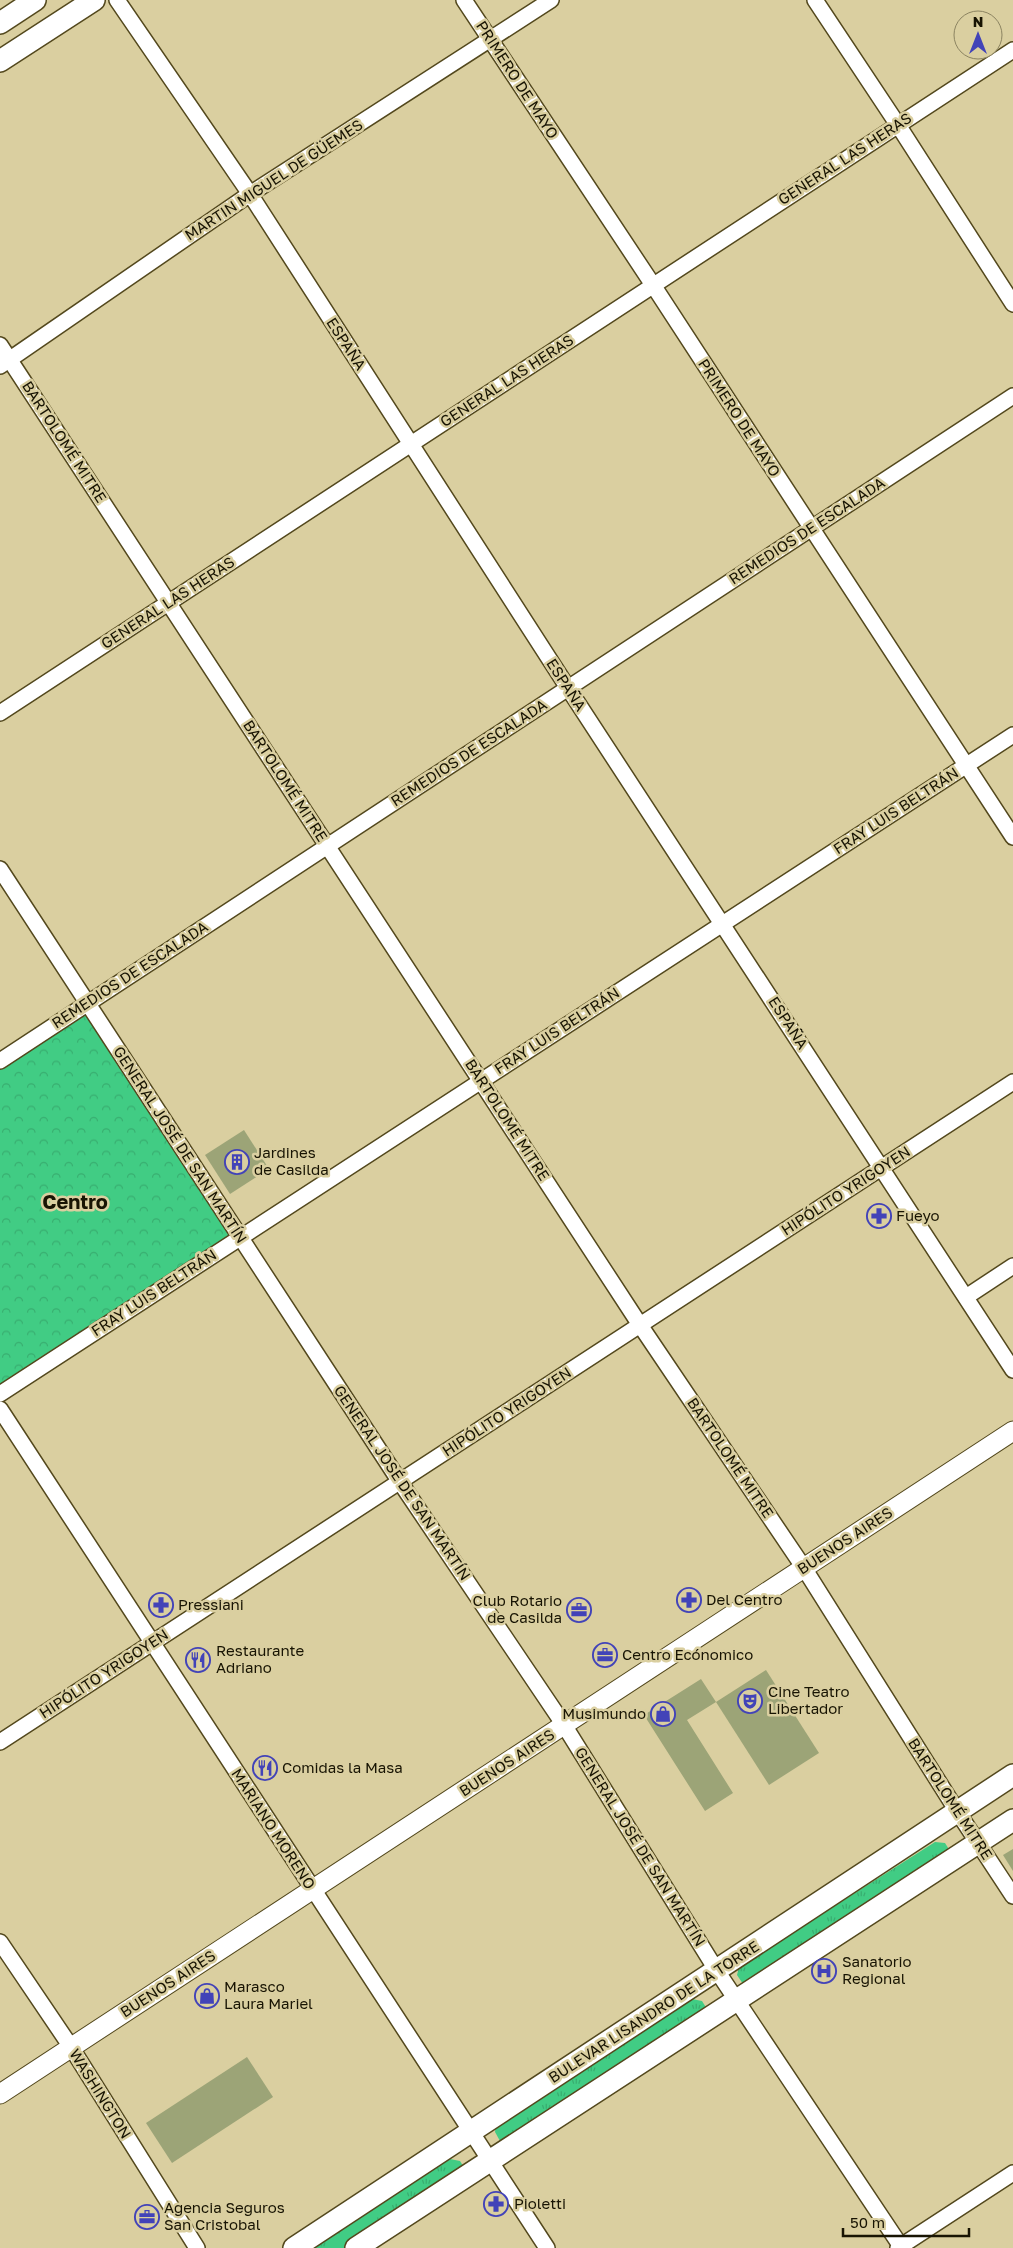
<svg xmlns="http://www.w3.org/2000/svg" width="1013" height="2248" font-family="'Golos Text',sans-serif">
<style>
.grass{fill:url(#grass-tufts)}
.forest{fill:url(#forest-crowns)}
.building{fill:#9ca477}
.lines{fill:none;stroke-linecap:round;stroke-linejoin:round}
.minor-casing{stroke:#53481d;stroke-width:18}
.tertiary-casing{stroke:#53481d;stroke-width:21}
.secondary-casing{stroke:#53481d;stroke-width:24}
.minor{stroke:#fff;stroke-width:15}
.tertiary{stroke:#fff;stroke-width:19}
.secondary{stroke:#fff;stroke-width:21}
.labels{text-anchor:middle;stroke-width:5;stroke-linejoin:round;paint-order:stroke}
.street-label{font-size:15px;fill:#181403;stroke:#dacfa0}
.poi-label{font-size:15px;fill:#181403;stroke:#dacfa0;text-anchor:start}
.district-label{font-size:20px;font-weight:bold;fill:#181403;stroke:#dacfa0}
</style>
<defs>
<pattern id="grass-tufts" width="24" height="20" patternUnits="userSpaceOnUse" patternTransform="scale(1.25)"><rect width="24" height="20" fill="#41cc84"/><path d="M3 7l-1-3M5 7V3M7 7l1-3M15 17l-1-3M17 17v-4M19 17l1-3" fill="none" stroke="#38ae70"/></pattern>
<pattern id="forest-crowns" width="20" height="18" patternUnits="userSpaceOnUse" patternTransform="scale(1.25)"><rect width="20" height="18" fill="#41cc84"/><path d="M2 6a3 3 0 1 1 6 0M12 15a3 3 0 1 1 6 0" fill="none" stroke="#38ae70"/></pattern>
</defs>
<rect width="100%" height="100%" fill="#dacfa0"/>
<g class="grass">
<polygon points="935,1842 945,1843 950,1851 743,1984 737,1975 739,1967"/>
<polygon points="692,1999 702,2001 707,2009 510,2142 500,2141 495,2132 496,2124"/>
<polygon points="450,2159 460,2161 465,2169 351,2248 311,2248"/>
</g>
<polygon class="forest" points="87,1004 240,1237 0,1394 0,1061"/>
<g class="building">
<polygon points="244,1130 269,1169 230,1194 205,1155"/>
<polygon points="766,1670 819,1753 769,1785 716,1702"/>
<polygon points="701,1679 716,1702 687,1720 733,1793 705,1811 644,1715"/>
<polygon points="1013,1849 1013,1871 1003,1855"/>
<polygon points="247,2057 273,2097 172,2163 146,2123"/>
</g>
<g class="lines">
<defs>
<g id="minor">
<polyline points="117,0 250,194 568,688 1013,1370"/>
<polyline points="464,0 653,285 1013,837"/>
<polyline points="815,0 898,125 1013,304"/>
<polyline points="0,345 640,1325 804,1568 957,1811 1013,1896"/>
<polyline points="0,366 250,194 551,0"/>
<polyline points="0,713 1013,50"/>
<polyline points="0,869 400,1482 564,1725 717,1971 902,2248"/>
<polyline points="0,1061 1013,396"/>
<polyline points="966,1297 1013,1266"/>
<polyline points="0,1394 1013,735"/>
<polyline points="0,1409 547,2248"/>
<polyline points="0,1742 1013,1082"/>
<polyline points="0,1942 71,2047 197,2248"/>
<polyline points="898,2248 1013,2173"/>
</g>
<polyline id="tertiary" points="0,2094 1013,1431"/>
<g id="secondary">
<polyline points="0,23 35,0"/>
<polyline points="0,61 94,0"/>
<polyline points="294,2248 1013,1775"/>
<polyline points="356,2248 1013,1820"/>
</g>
</defs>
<use href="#minor" class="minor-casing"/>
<use href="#tertiary" class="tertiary-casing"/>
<use href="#secondary" class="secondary-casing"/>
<use href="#minor" class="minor"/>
<use href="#tertiary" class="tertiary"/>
<use href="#secondary" class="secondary"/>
</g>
<defs>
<symbol id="building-ring" viewBox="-11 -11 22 22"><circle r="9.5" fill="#dacfa0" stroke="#4243b8" stroke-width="1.5"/><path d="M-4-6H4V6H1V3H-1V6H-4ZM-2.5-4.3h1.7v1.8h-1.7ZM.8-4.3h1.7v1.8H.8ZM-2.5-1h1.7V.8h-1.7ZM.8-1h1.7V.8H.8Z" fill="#4243b8"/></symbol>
<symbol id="pharmacy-ring" viewBox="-11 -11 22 22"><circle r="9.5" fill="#dacfa0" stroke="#4243b8" stroke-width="1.5"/><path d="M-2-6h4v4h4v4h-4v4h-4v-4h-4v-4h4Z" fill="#4243b8"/></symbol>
<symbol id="office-ring" viewBox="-11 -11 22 22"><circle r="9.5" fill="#dacfa0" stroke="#4243b8" stroke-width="1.5"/><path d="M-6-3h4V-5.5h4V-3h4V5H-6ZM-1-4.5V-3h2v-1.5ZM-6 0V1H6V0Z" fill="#4243b8"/></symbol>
<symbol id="restaurant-ring" viewBox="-11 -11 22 22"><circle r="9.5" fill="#dacfa0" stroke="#4243b8" stroke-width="1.5"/><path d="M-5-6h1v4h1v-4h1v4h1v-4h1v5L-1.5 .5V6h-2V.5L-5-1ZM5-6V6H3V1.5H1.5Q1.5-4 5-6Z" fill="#4243b8"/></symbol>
<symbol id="theatre-ring" viewBox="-11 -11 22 22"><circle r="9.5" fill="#dacfa0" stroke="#4243b8" stroke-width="1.5"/><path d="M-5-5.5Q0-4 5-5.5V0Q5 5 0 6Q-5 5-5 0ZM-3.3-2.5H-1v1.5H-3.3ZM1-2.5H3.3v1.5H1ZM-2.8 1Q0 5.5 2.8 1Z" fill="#4243b8"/></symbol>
<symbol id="shop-ring" viewBox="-11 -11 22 22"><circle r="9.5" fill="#dacfa0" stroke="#4243b8" stroke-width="1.5"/><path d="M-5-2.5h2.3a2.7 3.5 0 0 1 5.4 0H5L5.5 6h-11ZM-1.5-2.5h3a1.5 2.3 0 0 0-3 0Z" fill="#4243b8"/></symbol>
<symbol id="hospital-ring" viewBox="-11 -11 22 22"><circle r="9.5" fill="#dacfa0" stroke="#4243b8" stroke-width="1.5"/><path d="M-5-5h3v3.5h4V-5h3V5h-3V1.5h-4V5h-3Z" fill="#4243b8"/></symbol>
</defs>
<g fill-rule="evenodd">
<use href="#building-ring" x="223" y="1148" width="28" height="28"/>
<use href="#pharmacy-ring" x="865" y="1202" width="28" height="28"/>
<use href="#pharmacy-ring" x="675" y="1586" width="28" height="28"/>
<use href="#pharmacy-ring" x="147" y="1591" width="28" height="28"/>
<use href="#office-ring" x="565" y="1596" width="28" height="28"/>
<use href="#office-ring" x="591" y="1641" width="28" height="28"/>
<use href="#restaurant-ring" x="184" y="1646" width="28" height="28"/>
<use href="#theatre-ring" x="736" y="1687" width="28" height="28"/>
<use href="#shop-ring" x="649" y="1700" width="28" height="28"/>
<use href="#restaurant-ring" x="251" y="1754" width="28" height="28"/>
<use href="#hospital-ring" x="810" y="1957" width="28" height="28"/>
<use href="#shop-ring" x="193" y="1982" width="28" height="28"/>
<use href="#pharmacy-ring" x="482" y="2190" width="28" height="28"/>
<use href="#office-ring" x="133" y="2203" width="28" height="28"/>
</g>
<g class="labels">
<g class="street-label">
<text transform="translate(517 80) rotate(57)" y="5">PRIMERO DE MAYO</text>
<text transform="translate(845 159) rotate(-33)" y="5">GENERAL LAS HERAS</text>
<text transform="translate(274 180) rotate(-33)" y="5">MARTIN MIGUEL DE GÜEMES</text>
<text transform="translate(346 344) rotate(57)" y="5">ESPAÑA</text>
<text transform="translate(507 381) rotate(-33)" y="5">GENERAL LAS HERAS</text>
<text transform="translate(739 418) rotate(57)" y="5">PRIMERO DE MAYO</text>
<text transform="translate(64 442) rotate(57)" y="5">BARTOLOMÉ MITRE</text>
<text transform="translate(807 531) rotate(-33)" y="5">REMEDIOS DE ESCALADA</text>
<text transform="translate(168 603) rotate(-33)" y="5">GENERAL LAS HERAS</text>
<text transform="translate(566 685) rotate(57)" y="5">ESPAÑA</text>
<text transform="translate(469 753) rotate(-33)" y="5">REMEDIOS DE ESCALADA</text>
<text transform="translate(285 781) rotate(57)" y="5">BARTOLOMÉ MITRE</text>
<text transform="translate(896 811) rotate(-33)" y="5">FRAY LUIS BELTRÁN</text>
<text transform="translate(130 975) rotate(-33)" y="5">REMEDIOS DE ESCALADA</text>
<text transform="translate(788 1023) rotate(57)" y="5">ESPAÑA</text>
<text transform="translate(557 1031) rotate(-33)" y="5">FRAY LUIS BELTRÁN</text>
<text transform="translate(507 1120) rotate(57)" y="5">BARTOLOMÉ MITRE</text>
<text transform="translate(180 1145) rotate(57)" y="5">GENERAL JOSÉ DE SAN MARTÍN</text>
<text transform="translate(846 1191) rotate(-33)" y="5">HIPÓLITO YRIGOYEN</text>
<text transform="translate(154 1293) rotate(-33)" y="5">FRAY LUIS BELTRÁN</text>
<text transform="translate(507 1412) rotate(-33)" y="5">HIPÓLITO YRIGOYEN</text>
<text transform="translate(730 1458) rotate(56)" y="5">BARTOLOMÉ MITRE</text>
<text transform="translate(402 1483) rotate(56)" y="5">GENERAL JOSÉ DE SAN MARTÍN</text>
<text transform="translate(845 1541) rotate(-33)" y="5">BUENOS AIRES</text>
<text transform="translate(104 1674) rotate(-33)" y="5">HIPÓLITO YRIGOYEN</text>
<text transform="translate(507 1763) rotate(-33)" y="5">BUENOS AIRES</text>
<text transform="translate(950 1799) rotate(57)" y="5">BARTOLOMÉ MITRE</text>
<text transform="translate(273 1829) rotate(57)" y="5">MARIANO MORENO</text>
<text transform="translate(640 1847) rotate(58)" y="5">GENERAL JOSÉ DE SAN MARTÍN</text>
<text transform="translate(168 1984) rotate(-33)" y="5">BUENOS AIRES</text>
<text transform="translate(654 2012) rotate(-33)" y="5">BULEVAR LISANDRO DE LA TORRE</text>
<text transform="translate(100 2094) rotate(58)" y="5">WASHINGTON</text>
</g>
<g class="poi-label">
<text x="254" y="1158">Jardines<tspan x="254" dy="17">de Casilda</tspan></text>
<text x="896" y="1221">Fueyo</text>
<text x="706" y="1605">Del Centro</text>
<text x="562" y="1606" text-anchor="end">Club Rotario<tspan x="562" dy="17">de Casilda</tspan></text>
<text x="178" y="1610">Pressiani</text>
<text x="216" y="1656">Restaurante<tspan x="216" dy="17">Adriano</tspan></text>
<text x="622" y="1660">Centro Ecónomico</text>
<text x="768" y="1697">Cine Teatro<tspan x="768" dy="17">Libertador</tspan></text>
<text x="646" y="1719" text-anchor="end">Musimundo</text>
<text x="282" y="1773">Comidas la Masa</text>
<text x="842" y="1967">Sanatorio<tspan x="842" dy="17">Regional</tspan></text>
<text x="224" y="1992">Marasco<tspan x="224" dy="17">Laura Mariel</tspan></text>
<text x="514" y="2209">Pioletti</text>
<text x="164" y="2213">Agencia Seguros<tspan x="164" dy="17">San Cristobal</tspan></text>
</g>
<g class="district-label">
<text x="75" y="1209">Centro</text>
</g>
</g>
<g transform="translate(978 35)"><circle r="24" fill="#dacfa0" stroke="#8c8461"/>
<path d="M0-4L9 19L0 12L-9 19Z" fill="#4243b8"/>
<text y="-8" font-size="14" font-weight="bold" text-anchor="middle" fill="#181403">N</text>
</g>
<path d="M843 2228v8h126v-8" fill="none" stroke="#181403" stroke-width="2.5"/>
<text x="850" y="2228" font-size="15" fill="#181403" stroke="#dacfa0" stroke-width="4" paint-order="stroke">50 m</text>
</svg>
